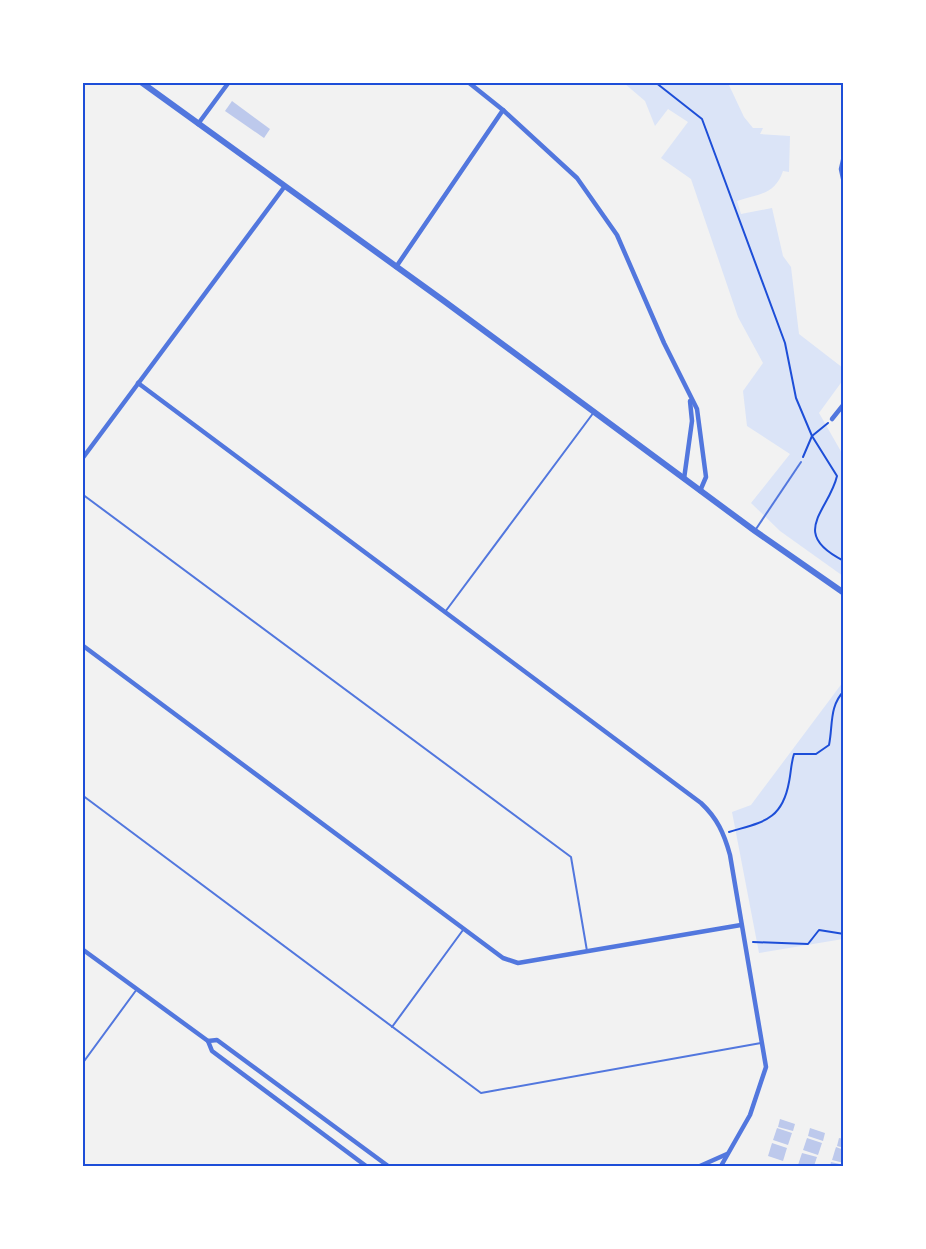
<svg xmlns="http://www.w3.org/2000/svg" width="926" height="1249" font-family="'PT Sans Narrow',sans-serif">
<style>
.green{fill:#dbe4f7}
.building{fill:#bdc9ec}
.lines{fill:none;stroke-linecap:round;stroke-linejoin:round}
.path{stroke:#1d4ed8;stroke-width:2}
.service{stroke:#5277de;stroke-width:2}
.minor{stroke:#5277de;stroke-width:4.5}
.tertiary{stroke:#5277de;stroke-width:6}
.neatline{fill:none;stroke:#1d4ed8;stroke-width:2}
</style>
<rect width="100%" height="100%" fill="#f2f2f2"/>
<g class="green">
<path d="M 624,83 L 728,83 L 744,117 L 753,128 L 763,128 L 760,134 L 790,136 L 789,172 L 783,171 C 775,195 758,194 737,201 L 741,214 L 772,208 L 783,256 L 791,267 L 799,334 L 843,368 L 843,380 L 819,413 L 843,455 L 843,576 L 780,531 L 751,503 L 790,454 L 747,426 L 743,391 L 763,363 L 738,317 L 691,179 L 661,158 L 688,122 L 668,109 L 655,126 L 645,101 Z"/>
<polygon points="843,682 843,939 759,953 732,812 751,805"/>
</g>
<g class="building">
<polygon points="232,101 270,129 264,138 225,111"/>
<polygon points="780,1119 795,1124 793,1131 778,1127"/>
<polygon points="777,1128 792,1133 788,1145 773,1140"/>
<polygon points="810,1128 825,1133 823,1141 808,1136"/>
<polygon points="807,1138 822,1143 818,1155 803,1150"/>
<polygon points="839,1138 844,1139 844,1148 837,1146"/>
<polygon points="772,1143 787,1148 783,1161 768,1156"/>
<polygon points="836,1147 844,1150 844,1163 832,1160"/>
<polygon points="802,1153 817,1157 814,1166 798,1165"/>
<polygon points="831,1162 844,1165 844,1166 830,1166"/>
</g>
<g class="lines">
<g class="path">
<path d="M 655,82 L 702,119 L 785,343 L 796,398 L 812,436 L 837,476 C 829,511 788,533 844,561"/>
<polyline points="803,457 812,436 828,423"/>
<path d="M 729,832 C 762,822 782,821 789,782 C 791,773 791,763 794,754 L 816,754 L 829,745 C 833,726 829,706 844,691"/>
<polyline points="753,942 808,944 819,930 844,934"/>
</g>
<g class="service">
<polyline points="82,494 571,857 587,951"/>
<polyline points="756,529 801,462"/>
<polyline points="445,612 594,412"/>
<polyline points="82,795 481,1093 761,1043"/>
<polyline points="392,1027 463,930"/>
<polyline points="82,1064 137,989"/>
</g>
<g class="minor">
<polyline points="468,82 503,110 577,178 617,235 664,343 697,409 706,477 700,491"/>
<polyline points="198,124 229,82"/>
<polyline points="844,156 841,169 844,183"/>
<polyline points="396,267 503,110"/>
<path d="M 138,383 L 701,803 C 717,818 724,833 730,855 L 766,1067 L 750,1115 L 721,1166"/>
<polyline points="832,419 844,404"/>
<polyline points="82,459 285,186"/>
<polyline points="684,479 692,421 690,401"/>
<polyline points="82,645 503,958 518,963 741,925"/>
<polyline points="82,949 208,1041 212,1051 366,1166"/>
<polyline points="208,1041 217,1040 388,1166"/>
<polyline points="700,1166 727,1154"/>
</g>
<polyline class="tertiary" points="141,82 444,301 755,531 844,593"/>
</g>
<rect width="926" height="1249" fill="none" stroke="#ffffff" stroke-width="168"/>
<rect x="84" y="84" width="758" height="1081" class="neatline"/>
</svg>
